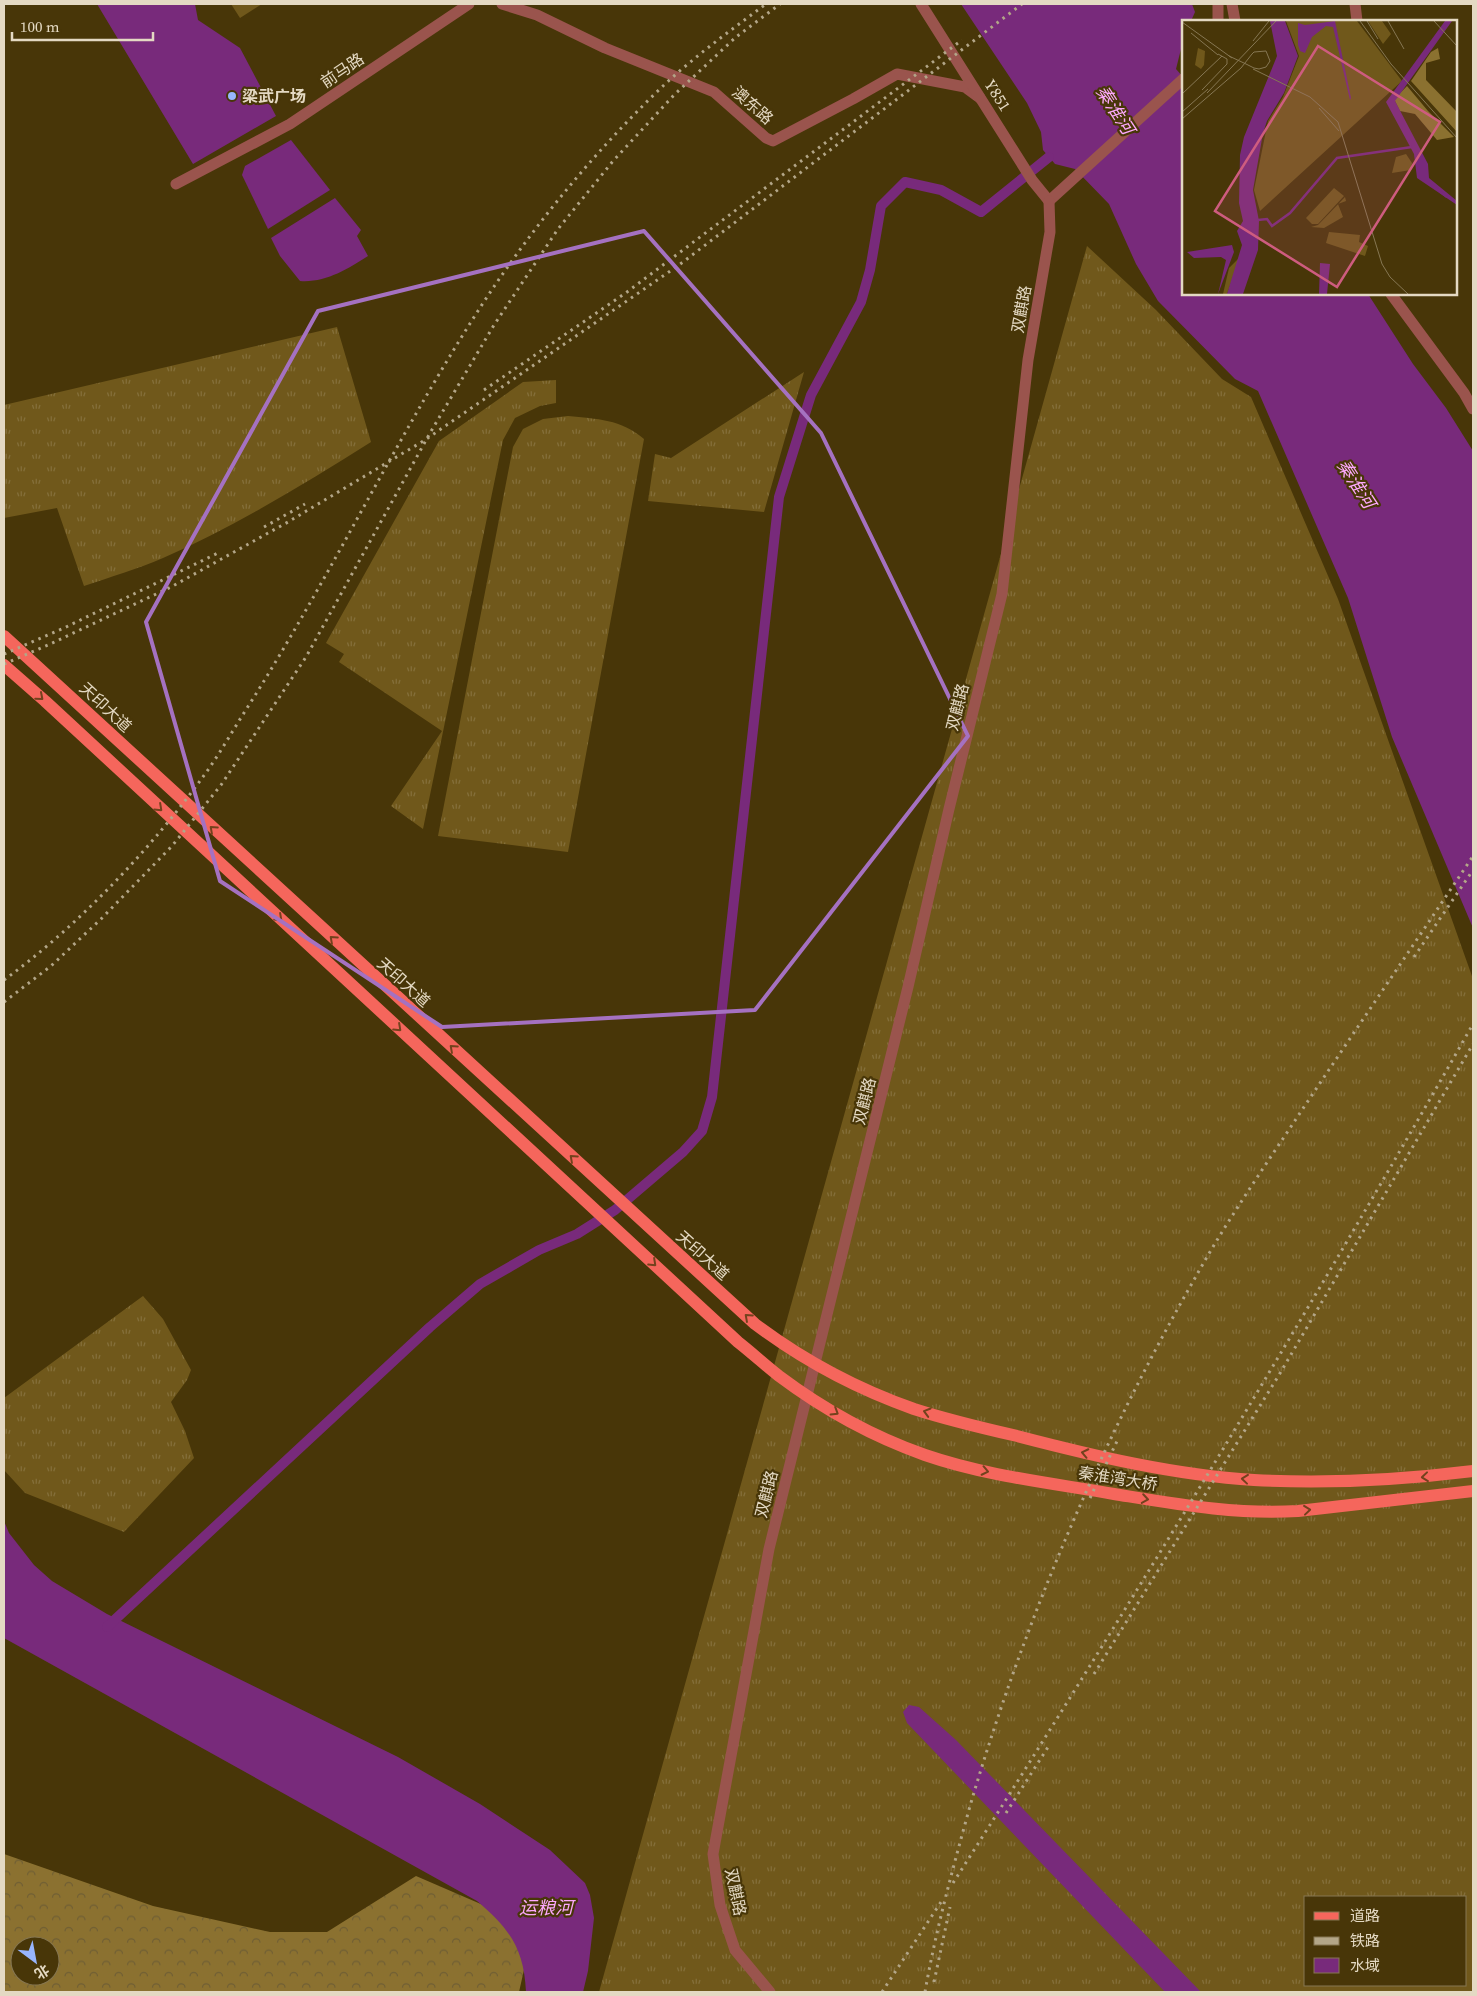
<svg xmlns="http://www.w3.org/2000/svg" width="1477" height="1996" font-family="'Source Serif 4','Noto Sans SC',serif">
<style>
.grass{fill:url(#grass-tufts);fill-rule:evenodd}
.forest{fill:url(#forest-crowns);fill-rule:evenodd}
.green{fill:#70581b}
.water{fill:#782a7b}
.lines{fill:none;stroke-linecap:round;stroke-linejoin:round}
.canal{stroke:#782a7b;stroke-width:10}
.street{stroke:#9a544d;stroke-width:11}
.primary{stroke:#f5665c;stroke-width:12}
.rail{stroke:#b3a688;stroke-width:3;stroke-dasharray:2.5 5;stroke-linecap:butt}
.oneway{stroke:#73421d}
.marked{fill:none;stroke:#a571c1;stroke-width:4;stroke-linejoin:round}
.poi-dot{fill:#98b5fd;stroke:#483608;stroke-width:2}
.labels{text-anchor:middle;stroke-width:4.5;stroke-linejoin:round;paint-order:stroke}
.street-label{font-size:16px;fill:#e4d9c3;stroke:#483608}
.poi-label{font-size:16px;font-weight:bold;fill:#e4d9c3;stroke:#483608;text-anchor:start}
.water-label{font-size:18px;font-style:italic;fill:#fca8fc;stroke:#483608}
.inset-river{fill:none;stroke:#782a7b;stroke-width:2.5}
.inset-road{fill:none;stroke:#867753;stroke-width:1}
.view{fill:#ce5c7f;fill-opacity:0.15;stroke:#ce5c7f;stroke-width:2.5}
.inset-edge{fill:none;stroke:#e4d9c3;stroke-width:2.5}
</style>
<defs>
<pattern id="grass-tufts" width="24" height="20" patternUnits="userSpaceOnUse" patternTransform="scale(1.25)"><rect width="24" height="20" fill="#70581b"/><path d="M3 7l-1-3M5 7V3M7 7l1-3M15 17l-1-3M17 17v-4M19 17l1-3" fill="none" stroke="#846f3a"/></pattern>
<pattern id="forest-crowns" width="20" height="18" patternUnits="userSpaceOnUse" patternTransform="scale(1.25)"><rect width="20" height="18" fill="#8b7130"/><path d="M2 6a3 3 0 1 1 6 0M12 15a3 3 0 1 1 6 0" fill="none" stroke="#6f5e34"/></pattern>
</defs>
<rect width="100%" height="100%" fill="#483608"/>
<g class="grass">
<path d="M 1087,246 L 1156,310 L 1222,379 L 1251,397 L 1338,599 L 1473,979 L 1473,1992 L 599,1992 ZM 1306,1897 L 1466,1897 L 1466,1985 L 1306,1985 Z"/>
<path d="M 337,327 L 371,442 C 304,484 236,526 163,558 C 138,569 110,577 84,586 L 57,508 L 4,518 L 4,405 Z"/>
<polygon points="804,372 764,512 648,501 655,454 671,458"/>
<polygon points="556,380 556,403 540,406 515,418 503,440 423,829 391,806 442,731 339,662 344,654 326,643 439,441 523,382"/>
<path d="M 568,416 C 597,419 621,419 644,439 L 568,852 L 438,836 L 513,447 L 523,429 L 543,419 Z"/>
<polygon points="143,1296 163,1319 191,1370 187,1380 171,1402 185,1431 194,1458 124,1532 25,1493 4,1470 4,1398"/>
</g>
<path class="forest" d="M 4,1854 L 153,1906 L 270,1932 L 327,1932 L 416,1876 L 490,1908 L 528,1952 L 519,1992 L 4,1992 ZM 20,1946 L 50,1946 L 50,1976 L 20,1976 Z"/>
<polygon class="green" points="231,4 262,4 240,18"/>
<g class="water">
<polygon points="97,4 195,4 198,20 240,48 276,116 193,164"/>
<polygon points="961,4 1192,4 1195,12 1191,21 1183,21 1183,41 1176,69 1183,77 1183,294 1368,294 1413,364 1446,408 1473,451 1473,928 1392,737 1348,598 1258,391 1235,379 1158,301 1136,264 1109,204 1075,169 1055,164 1043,150 1041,132 1027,103"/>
<polygon points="291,140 330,190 268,229 242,175 245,166"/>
<path d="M 335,198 L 361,230 L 357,236 L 368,256 C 348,269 325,283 300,281 L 280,256 L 271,238 Z"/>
<path d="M 4,1521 L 9,1533 L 34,1565 L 52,1581 L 107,1614 L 398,1757 L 480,1804 L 550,1850 L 585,1883 L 590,1895 L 594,1918 L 588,1971 L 583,1992 L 526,1992 C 524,1949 510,1929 477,1901 L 4,1638 Z"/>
<polygon points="909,1705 919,1707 956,1740 1201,1992 1165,1992 907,1723 903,1712"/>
</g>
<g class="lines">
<polyline class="canal" points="107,1627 430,1327 480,1284 539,1250 577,1234 615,1210 683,1152 702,1131 712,1097 779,497 811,395 861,302 870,270 881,206 905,182 941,190 981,212 1049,157"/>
<g class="street">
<polyline points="502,4 537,15 605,48 714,92 766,138 773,141 853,99 897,74 965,87 980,98"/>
<polyline points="921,4 1032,180 1049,201"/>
<polyline points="1218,4 1218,21"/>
<polyline points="1232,4 1235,21"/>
<polyline points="1355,4 1357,21"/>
<polyline points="176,184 290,124 469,4"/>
<polyline points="1049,201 1183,79"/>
<polyline points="1391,294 1464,393 1473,409"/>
<polyline points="770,1992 735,1950 720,1905 713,1854 769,1549 908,987 949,809 1002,594 1028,360 1050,232 1049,201"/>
</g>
<g class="primary">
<path d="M 4,636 L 755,1324 C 803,1360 857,1389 914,1409 C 948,1420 982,1428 1017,1436 C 1094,1456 1174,1475 1254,1480 C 1328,1484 1400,1480 1473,1471"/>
<path d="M 4,665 L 45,701 L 738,1342 C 752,1353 765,1365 779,1376 C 823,1409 874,1437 925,1455 C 986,1476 1051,1483 1114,1494 C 1176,1504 1236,1515 1298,1511 L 1473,1491"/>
</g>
<g class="rail">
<polyline points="484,390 627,292 962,40"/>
<polyline points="264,527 305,504"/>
<polyline points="4,654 64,628 220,552"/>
<polyline points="4,664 48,645 171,587 288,522 425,440 679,265 1022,4"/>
<polyline points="1414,957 1473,870"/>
<path d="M 4,980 C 78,926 152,848 205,774 C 221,752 234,728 249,705 C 330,577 395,441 476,314 C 529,231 592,154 663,86 C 695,56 731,30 766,4"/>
<polyline points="4,1002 51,966 101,919 172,846 221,785 306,657 430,433 494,325 558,229 613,161 674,95 736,37 780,4"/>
<polyline points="1090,1498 1118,1439"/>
<polyline points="1094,1674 1279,1375 1473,1044"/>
<polyline points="1006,1813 1050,1744"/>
<path d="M 953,1883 C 1133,1601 1307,1315 1473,1024"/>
<polyline points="934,1982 950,1907"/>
<polyline points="882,1992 941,1902"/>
<path d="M 925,1992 C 936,1929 953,1868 970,1806 C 1024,1622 1100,1444 1195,1278 C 1226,1222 1263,1169 1298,1116 C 1356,1029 1415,943 1473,856"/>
</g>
</g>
<defs><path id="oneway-chevron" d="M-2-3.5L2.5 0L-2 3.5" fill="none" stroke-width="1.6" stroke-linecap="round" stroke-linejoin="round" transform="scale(1.25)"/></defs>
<g class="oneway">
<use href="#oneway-chevron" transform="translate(40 697) rotate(41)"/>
<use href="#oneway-chevron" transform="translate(159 808) rotate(43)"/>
<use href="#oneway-chevron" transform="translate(213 829) rotate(-138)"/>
<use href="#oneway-chevron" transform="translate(279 918) rotate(43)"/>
<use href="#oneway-chevron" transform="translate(333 939) rotate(-138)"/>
<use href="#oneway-chevron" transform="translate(398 1028) rotate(43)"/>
<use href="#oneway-chevron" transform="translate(453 1048) rotate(-138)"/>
<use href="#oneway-chevron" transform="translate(573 1158) rotate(-138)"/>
<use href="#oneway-chevron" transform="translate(653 1263) rotate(43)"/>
<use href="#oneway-chevron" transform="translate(748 1317) rotate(-138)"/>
<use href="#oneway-chevron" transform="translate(835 1412) rotate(32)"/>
<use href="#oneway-chevron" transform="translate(927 1412) rotate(-164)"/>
<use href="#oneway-chevron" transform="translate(1085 1453) rotate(-168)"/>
<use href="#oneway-chevron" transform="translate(985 1471) rotate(12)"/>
<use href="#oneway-chevron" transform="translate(1425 1477) rotate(174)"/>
<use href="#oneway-chevron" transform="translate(1245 1479) rotate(-174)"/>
<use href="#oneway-chevron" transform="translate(1145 1499) rotate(9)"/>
<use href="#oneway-chevron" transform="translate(1307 1510) rotate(-6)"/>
</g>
<path class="marked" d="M 644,231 L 821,433 L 968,736 L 755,1010 L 442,1027 L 220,881 L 146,622 L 318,311 Z"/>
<circle class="poi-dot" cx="232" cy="96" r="5"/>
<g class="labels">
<g class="street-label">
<text transform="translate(342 70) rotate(-34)" y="6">前马路</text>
<text transform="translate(998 95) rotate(58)" y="6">Y851</text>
<text transform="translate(753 105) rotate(41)" y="6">澳东路</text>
<text transform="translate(1021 309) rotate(-80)" y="6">双麒路</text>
<text transform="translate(106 707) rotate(43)" y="6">天印大道</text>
<text transform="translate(957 707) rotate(-76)" y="6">双麒路</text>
<text transform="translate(404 982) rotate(42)" y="6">天印大道</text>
<text transform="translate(864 1101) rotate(-76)" y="6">双麒路</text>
<text transform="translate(703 1255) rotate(42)" y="6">天印大道</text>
<text transform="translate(1118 1478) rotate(9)" y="6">秦淮湾大桥</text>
<text transform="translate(766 1494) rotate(-76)" y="6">双麒路</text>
<text transform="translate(736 1892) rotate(78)" y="6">双麒路</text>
</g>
<g class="poi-label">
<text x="242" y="102">梁武广场</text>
</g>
<g class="water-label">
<text transform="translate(1115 110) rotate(57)" y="6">秦淮河</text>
<text transform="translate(1356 484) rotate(57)" y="6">秦淮河</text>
<text x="546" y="1914">运粮河</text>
</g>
</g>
<g transform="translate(1182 20)">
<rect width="275" height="275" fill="#483608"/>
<path d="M 104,1 L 175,1 L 220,61 L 78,191 L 72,170 L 86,101 L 101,77 L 117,36 ZM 224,134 L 230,143 L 229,150 L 210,153 L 214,137 ZM 152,168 L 162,176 L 136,204 L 130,204 L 124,198 ZM 163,177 L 164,181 L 156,184 L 161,197 L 142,208 L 129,207 L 136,205 ZM 147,212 L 178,215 L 177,222 L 186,226 L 183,236 L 144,223 Z" fill="#70581b"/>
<path d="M 256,28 L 258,39 L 244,43 L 244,60 L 275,92 L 275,112 L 229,61 L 249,32 ZM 225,66 L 246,91 L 272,117 L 255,120 L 233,94 L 218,91 L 212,79 Z" fill="#8b7130"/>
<path d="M 186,1 L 200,1 L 209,14 L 201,24 ZM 16,28 L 23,31 L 22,45 L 19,49 L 13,45 ZM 58,237 L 45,274 L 41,274 L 47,248 Z" fill="#70581b"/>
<path d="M 88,1 L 103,1 L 116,36 L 102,73 L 85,101 L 81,113 L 71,170 L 77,201 L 76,230 L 61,274 L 45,274 L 60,225 L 55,211 L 61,201 L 57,183 L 58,135 L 62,117 L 95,36 ZM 153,1 L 169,78 L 168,80 L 151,7 L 144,6 L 130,17 L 123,33 L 118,31 L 116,25 L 116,3 L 123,5 ZM 263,1 L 270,1 L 213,81 L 246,144 L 247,158 L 275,181 L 275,185 L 235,158 L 232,134 L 204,82 ZM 50,225 L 52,232 L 36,274 L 44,240 L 39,237 L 12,238 L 5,232 ZM 138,243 L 148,244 L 145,274 L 137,274 Z" fill="#782a7b"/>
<path class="inset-river" d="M 250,165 L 265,177M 76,200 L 85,199 L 90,206 L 108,193 L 155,138 L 230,127"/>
<path class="inset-road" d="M 178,1 L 209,44 L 275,118M 185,1 L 196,19M 206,1 L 222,29M 252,1 L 275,26M 0,2 L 50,38M 9,13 L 36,35M 71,21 L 87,1M 71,49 L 128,77 L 156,102 L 200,244 L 208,257 L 226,274M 20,70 L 45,44 L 45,39 L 36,34M 25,73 L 94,1M 0,74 L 40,36M 137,88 L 157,111M 0,92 L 26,69M 0,99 L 59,48 L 70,34 L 72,32 L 84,31 L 88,41 L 84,47 L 77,49 L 72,48 L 64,44 L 47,36"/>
<path class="view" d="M 136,26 L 258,102 L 155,267 L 33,191 Z"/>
<rect width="275" height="275" class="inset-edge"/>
</g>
<rect width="1477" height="1996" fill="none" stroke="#e4d9c3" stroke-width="10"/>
<rect x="1304" y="1896" width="162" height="90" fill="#483608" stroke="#867753"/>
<rect x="1314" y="1912" width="25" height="8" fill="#f5665c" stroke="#867753"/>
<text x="1350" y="1921" font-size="15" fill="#e4d9c3">道路</text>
<rect x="1314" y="1937" width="25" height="8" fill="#b3a688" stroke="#867753"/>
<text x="1350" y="1946" font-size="15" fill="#e4d9c3">铁路</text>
<rect x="1314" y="1958" width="25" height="15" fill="#782a7b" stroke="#867753"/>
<text x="1350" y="1971" font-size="15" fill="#e4d9c3">水域</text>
<g transform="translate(35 1961) rotate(148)"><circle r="24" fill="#483608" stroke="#867753"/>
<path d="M0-4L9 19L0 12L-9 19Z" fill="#98b5fd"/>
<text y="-8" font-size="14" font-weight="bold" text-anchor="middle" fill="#e4d9c3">北</text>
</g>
<path d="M12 32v8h141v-8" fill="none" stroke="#e4d9c3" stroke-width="2.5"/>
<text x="20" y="32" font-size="15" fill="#e4d9c3" stroke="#483608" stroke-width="4" paint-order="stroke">100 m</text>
</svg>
